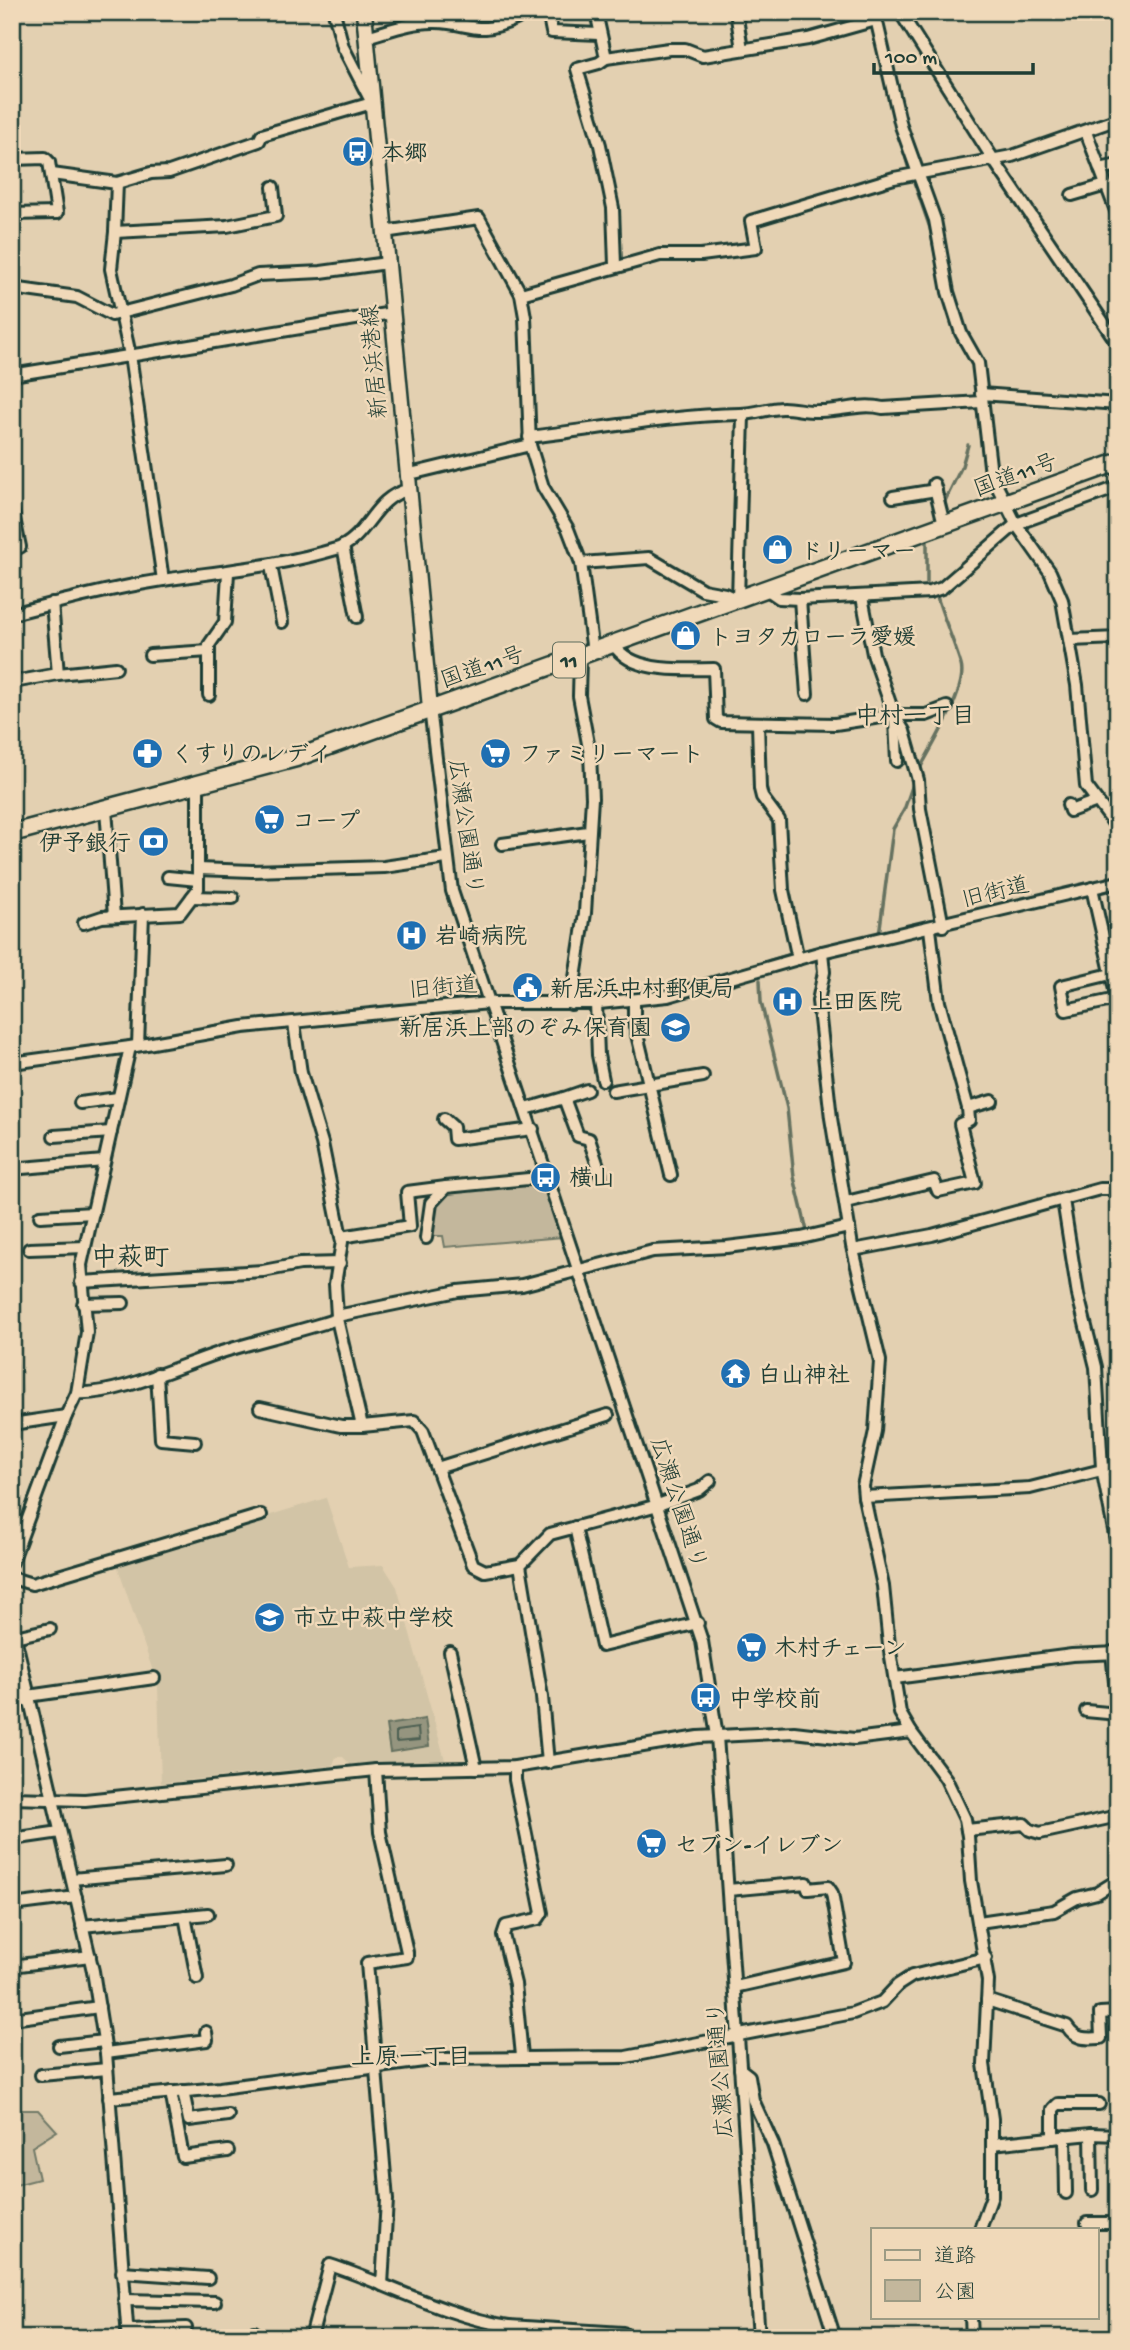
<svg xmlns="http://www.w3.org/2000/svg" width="1130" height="2350" font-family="'Gochi Hand','Klee One',sans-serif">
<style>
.built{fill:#d2c4a6}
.green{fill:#c3b79c;stroke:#717a68;stroke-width:2}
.water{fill:#95957f;stroke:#667261;stroke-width:2}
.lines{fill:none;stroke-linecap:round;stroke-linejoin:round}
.shore{stroke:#4e6052;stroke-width:2}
.stream{stroke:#667261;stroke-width:3.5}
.minor-casing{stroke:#1f3d34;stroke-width:16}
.major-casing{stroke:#1f3d34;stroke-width:19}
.highway-casing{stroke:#1f3d34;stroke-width:21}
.minor{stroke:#f0d9b9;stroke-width:10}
.major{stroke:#f0d9b9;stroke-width:14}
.highway{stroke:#f0d9b9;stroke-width:16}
.labels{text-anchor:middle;stroke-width:5;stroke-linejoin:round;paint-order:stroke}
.shield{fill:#f0d9b9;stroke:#5e6c5c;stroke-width:2}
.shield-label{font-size:21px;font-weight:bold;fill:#1f3d34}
.poi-label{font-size:23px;font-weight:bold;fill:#1f3d34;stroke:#f0d9b9;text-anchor:start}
.street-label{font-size:23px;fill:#1f3d34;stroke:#f0d9b9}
.neighbourhood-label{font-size:24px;font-weight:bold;fill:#1f3d34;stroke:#f0d9b9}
.quarter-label{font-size:26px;font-weight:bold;fill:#1f3d34;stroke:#f0d9b9}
</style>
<rect width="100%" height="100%" fill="#e3d0b1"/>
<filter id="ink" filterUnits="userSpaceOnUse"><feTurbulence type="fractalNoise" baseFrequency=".0143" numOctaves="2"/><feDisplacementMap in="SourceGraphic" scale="14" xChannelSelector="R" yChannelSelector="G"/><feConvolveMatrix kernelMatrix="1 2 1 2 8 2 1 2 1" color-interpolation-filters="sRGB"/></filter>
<g filter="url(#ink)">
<g class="built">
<polygon points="12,1255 15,1255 18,1281 14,1337 24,1396 12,1398"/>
<polygon points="326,1498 349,1567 383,1565 397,1587 445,1760 350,1764 343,1757 336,1757 333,1765 328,1766 161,1783 158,1686 116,1562"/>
</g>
<g class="green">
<polygon points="545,1182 562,1237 445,1247 443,1236 431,1236 435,1204 446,1192"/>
<polygon points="12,2110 38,2110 57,2131 32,2147 39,2179 12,2186"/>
</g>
<polygon class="water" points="425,1719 429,1746 390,1752 386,1725"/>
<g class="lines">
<polygon class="shore" points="418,1728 419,1740 396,1742 396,1731"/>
<g class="stream">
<polyline points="901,141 908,166"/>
<polyline points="914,182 930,228 942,287"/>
<polyline points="942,507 962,466 968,445"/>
<polyline points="927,542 927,583"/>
<path d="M 919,770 C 931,748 968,688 961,665 C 954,641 943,618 936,593"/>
<polyline points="879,935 893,829 904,810 914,781"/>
<polyline points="798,952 844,941"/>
<polyline points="768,961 788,955"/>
<polyline points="760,980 761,1002 787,1108 794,1177 807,1231"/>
</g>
<defs>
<g id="minor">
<polyline points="548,12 552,32 599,34"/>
<polyline points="596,12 606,58 599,63 577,69 600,145 613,208 615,265"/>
<polyline points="736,12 742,49"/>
<polyline points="900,12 993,159 1118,344"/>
<polyline points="875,14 901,126 935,220 948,292 961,333 978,363 991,474 1016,524 1050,572 1062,600 1077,685 1086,786 1118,829"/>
<path d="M 366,37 C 388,31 413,21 436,22 C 472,23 476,37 516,19 L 519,12"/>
<polyline points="606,58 669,49 685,49 703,56 808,39 876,20"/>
<polyline points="1086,132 1118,216"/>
<polyline points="12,159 45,158 49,162 57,213 12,214"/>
<polyline points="1100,169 1118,165"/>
<polyline points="52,174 117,183 151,173 169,172 259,141 262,135 372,103 343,47 334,12"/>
<polyline points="117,183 115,232 227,226 276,216 273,187"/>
<polyline points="1072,195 1106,185"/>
<polyline points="115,232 111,269 130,355 163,580"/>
<polyline points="384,232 479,218 521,294 525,317 530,445 543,487 568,529 581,563 593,652"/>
<polyline points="12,288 77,297 112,315 231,285 258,275 321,272 387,263"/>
<polyline points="521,294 660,255 701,255 756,248 751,221 894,178 1012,156 1118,119"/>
<polyline points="12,375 392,313"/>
<polyline points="981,394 1118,404"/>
<path d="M 529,437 C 599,429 670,415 740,414 C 755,414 769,408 783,408 C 795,408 807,412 820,411 C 842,411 861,403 883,408 L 981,402"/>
<polyline points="406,475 530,445"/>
<polyline points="934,484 944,524"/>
<polyline points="893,497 936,490"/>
<polyline points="12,509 20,547 12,549"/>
<polyline points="343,546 357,617"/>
<polyline points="581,563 649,558 703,590 725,594 738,600 743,415"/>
<polyline points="271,566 282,622"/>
<polyline points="766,589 779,598 800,599 930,592 942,588 1016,524 1118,487"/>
<polyline points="862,597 873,654 894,715 926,715 947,707"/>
<polyline points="800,599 807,694"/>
<polyline points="52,603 58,674 116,668"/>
<path d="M 12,614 C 62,601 112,588 163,580 C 222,571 279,566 336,549 C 368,539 373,497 408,490"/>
<polyline points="1070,640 1118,638"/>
<path d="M 614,645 C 633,674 683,669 714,669 L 716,719 L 721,722 L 835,724 L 894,715 L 904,731 L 918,780 L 920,809 L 943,926"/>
<polyline points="150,655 209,651"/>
<polyline points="19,681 58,674"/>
<polyline points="209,695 209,645 225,622 228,573"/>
<polyline points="430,708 452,891 702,1641 717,1736 759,2338"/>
<polyline points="895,721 897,761"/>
<polyline points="758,723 760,789 762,797 779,820 783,890 798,959"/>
<polyline points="1068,805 1070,811 1097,801"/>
<polyline points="106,809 114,916"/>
<polyline points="502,844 588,832"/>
<polyline points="198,869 252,871 384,867 446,858"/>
<polyline points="168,877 198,880"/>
<polyline points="1092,888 1117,999 1066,1010 1061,986 1111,974"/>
<polyline points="192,897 233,898"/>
<polyline points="84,923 102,917 180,913 198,889 198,786"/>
<polyline points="930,929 939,1002 968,1108 992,1101"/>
<polyline points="822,952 824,972 818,1001 831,1118 852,1246 880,1361 875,1431 863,1486 864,1497 883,1586 889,1645 900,1713 911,1732 946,1779 965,1819 968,1836 971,1881 988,1981 984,2064 992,2119 992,2196 980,2229"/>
<polyline points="634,1001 634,1022 671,1175"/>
<polyline points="596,1003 598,1055 603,1080"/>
<polyline points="571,1004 585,913 592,798 590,754 579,696 580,657"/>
<polyline points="294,1023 301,1073 322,1143 342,1242 335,1284 337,1316"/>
<polyline points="138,1045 143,914"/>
<polyline points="12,1063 130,1047 243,1027 410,1010 490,1003 599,1003 668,996 822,952 1118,882"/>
<polyline points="613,1091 703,1076"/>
<polyline points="564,1098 587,1090"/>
<polyline points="80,1103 118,1098"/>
<polyline points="526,1109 564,1098 578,1136 589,1139 601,1175"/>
<polyline points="444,1119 453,1127 454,1139 533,1129"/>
<polyline points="54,1136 111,1132"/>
<polyline points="22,1168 104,1161"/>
<polyline points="1063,1200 1078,1295 1096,1367 1102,1468 1118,1551"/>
<polyline points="846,1202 934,1181 938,1191 975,1183 960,1124 969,1120 968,1108"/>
<polyline points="40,1216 93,1213"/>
<polyline points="341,1237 410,1226 407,1192 446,1187"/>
<polyline points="426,1238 431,1203 446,1187 549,1177"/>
<polyline points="29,1249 85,1247"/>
<polyline points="853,1250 932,1235 1100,1189 1118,1189"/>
<polyline points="81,1282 263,1271 300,1264 340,1263"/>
<polyline points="83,1304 123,1303"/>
<polyline points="157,1374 161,1439 195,1442"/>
<path d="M 77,1393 C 118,1396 187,1362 228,1350 C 264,1339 301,1331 337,1319 L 337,1316 L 458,1291 L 522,1285 L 653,1251 L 727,1247 L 801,1238 L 849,1227"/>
<polyline points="260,1408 341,1426 362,1426 337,1319"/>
<polyline points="12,1424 66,1416"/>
<polyline points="362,1426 414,1421 423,1431 473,1565 485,1571 520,1565"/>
<polyline points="437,1468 608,1415"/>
<polyline points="864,1497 1030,1488 1118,1466"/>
<polyline points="575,1527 602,1646 698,1623"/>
<polyline points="12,1562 66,1416 77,1393 87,1332 81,1265 130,1047"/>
<polyline points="12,1578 32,1584 261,1515"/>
<polyline points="12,1624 93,1971 106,2053 128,2338"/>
<polyline points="15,1637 50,1629"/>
<polyline points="450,1652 476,1768"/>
<polyline points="1112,1652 1118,1713"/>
<polyline points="895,1678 1072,1655 1118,1653"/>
<polyline points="28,1696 154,1678"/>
<polyline points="12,1701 29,1700"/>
<polyline points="1086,1711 1118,1714"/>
<polyline points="548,1763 542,1697 520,1565 550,1534 658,1505 699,1490 710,1481"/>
<polyline points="515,1767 515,1780 542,1913 538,1919 506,1926 503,1935 515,1984 522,2056"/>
<polyline points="376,1770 380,1832 407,1952 407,1957 367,1963 387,2200 382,2285"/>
<polyline points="12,1798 85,1800 376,1770 515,1767 698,1737 794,1732 854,1739 911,1732"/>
<polyline points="967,1830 1024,1824 1030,1830 1040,1833 1118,1816"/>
<polyline points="12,1839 60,1832"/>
<polyline points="72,1879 226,1865"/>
<polyline points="728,1890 806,1883 808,1889 828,1887 832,1893 844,1962 735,1987"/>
<polyline points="12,1905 76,1897"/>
<polyline points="185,1916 197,1978"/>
<polyline points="979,1922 1054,1911 1077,1898 1097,1893 1118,1880"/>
<polyline points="82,1926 208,1914"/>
<polyline points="12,1966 90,1956"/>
<path d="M 987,2000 L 1067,2026 C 1076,2040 1085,2039 1101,2038 L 1100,2013 L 1118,2012"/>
<polyline points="12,2019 99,2007"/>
<polyline points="59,2046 104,2041"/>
<polyline points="106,2053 207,2040 206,2032"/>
<polyline points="740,2069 749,2076 753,2100 773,2144 835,2338"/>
<polyline points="41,2075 107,2069"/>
<polyline points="183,2091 189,2120 228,2115"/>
<polyline points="171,2092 183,2157 228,2151"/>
<polyline points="109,2098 220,2088 439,2059 626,2057 853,2013 882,2002 898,1985 912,1976 986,1958"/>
<polyline points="1091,2134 1092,2190"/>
<polyline points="1065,2136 1066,2193"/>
<polyline points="1053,2138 1053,2109 1058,2104 1099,2104"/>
<polyline points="992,2144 1091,2134 1118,2135"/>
<polyline points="1087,2223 1118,2223"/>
<polyline points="122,2272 208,2278"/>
<polyline points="124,2300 215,2302"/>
<polyline points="971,2317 972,2338"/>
<polyline points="127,2330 186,2328"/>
<polyline points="254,2332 254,2338"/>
<path d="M 311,2338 L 330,2265 C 388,2284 448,2317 509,2326"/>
<polyline points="508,2338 509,2326 623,2333 623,2338"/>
</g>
<polyline id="major" points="364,12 430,708"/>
<polyline id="highway" points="12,833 296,758 1118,462"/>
</defs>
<use href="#minor" class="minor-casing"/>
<use href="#major" class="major-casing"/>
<use href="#highway" class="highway-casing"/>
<use href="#minor" class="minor"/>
<use href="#major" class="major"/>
<use href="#highway" class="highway"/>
</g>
</g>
<defs>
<symbol id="bus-disc" viewBox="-11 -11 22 22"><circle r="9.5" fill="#1f6fb2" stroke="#f0d9b9"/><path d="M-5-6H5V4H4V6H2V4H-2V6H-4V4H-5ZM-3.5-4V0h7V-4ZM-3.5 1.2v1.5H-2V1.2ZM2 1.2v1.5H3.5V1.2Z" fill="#fff"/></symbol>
<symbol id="shop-disc" viewBox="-11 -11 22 22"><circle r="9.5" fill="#1f6fb2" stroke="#f0d9b9"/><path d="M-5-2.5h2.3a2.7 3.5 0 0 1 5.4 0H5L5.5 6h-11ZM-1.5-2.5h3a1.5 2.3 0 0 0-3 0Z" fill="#fff"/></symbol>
<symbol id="pharmacy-disc" viewBox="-11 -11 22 22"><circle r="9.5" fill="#1f6fb2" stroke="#f0d9b9"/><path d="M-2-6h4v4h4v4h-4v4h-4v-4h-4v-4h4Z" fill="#fff"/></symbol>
<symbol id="supermarket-disc" viewBox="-11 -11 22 22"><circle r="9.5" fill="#1f6fb2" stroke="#f0d9b9"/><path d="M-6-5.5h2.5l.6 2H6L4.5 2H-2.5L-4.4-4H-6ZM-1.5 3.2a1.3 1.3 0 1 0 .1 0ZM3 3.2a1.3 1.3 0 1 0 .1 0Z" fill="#fff"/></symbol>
<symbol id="bank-disc" viewBox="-11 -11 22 22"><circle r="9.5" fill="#1f6fb2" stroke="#f0d9b9"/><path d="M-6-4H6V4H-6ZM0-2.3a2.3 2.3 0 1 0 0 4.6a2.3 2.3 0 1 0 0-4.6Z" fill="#fff"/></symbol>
<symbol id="hospital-disc" viewBox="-11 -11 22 22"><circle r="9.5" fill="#1f6fb2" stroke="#f0d9b9"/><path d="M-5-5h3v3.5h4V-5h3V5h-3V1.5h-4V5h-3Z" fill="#fff"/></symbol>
<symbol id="civic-disc" viewBox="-11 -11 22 22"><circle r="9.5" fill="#1f6fb2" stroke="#f0d9b9"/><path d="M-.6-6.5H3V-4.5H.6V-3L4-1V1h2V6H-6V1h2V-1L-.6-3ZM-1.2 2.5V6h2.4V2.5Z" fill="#fff"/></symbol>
<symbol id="school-disc" viewBox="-11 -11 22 22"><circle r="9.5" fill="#1f6fb2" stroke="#f0d9b9"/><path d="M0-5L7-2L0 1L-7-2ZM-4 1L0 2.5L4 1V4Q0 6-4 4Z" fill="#fff"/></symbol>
<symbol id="temple-disc" viewBox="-11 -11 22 22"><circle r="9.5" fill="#1f6fb2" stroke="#f0d9b9"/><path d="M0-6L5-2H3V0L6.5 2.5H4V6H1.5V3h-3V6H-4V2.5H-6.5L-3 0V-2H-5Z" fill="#fff"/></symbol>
</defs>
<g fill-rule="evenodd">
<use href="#bus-disc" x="340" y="134" width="35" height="35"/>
<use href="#shop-disc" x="760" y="532" width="35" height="35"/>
<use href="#shop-disc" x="668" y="618" width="35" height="35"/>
<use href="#pharmacy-disc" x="130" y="736" width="35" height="35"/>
<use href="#supermarket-disc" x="478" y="736" width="35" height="35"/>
<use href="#supermarket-disc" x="252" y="802" width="35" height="35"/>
<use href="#bank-disc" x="136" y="824" width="35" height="35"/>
<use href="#hospital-disc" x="394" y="918" width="35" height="35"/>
<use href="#civic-disc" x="510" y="970" width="35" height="35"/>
<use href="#hospital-disc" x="770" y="984" width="35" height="35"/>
<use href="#school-disc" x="658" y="1010" width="35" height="35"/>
<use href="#bus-disc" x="528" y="1160" width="35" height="35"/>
<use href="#temple-disc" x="718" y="1356" width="35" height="35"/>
<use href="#school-disc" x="252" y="1600" width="35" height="35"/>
<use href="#supermarket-disc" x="734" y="1630" width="35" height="35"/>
<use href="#bus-disc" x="688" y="1680" width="35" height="35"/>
<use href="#supermarket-disc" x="634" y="1826" width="35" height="35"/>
</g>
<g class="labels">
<rect class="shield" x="553" y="642.5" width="32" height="35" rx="5"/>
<g class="shield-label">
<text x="569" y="667">11</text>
</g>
<g class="poi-label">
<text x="381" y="160">本郷</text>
<text x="800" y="558">ドリーマー</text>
<text x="709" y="644">トヨタカローラ愛媛</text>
<text x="171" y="761">くすりのレデイ</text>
<text x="519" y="761">ファミリーマート</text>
<text x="292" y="828">コープ</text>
<text x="131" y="850" text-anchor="end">伊予銀行</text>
<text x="435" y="943">岩崎病院</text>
<text x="550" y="996">新居浜中村郵便局</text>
<text x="810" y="1009">上田医院</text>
<text x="652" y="1035" text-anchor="end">新居浜上部のぞみ保育園</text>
<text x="569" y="1185">横山</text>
<text x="758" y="1382">白山神社</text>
<text x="293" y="1625">市立中萩中学校</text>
<text x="774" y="1655">木村チェーン</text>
<text x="729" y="1706">中学校前</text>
<text x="675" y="1852">セブン-イレブン</text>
</g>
<g class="street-label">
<text transform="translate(373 362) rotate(-95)" y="8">新居浜港線</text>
<text transform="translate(1015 474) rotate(-20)" y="8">国道11号</text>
<text transform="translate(482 666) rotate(-19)" y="8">国道11号</text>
<text transform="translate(467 827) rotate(82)" y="8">広瀬公園通り</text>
<text transform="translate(995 891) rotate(-14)" y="8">旧街道</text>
<text transform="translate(443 986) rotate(-5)" y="8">旧街道</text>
<text transform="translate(680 1503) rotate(72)" y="8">広瀬公園通り</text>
<text transform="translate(719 2070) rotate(-94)" y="8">広瀬公園通り</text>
</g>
<g class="neighbourhood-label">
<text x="915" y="723">中村一丁目</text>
<text x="411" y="2064">上原一丁目</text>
</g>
<g class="quarter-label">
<text x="130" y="1265">中萩町</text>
</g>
</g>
<rect width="1130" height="2350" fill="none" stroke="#f0d9b9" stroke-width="42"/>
<rect x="21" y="21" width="1088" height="2308" fill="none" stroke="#1f3d34" stroke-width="2.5" filter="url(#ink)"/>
<rect x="871" y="2228" width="228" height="91" fill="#f0d9b9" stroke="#9c9b84" stroke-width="2"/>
<rect x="885" y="2250" width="35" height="10" fill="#f0d9b9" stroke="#9c9b84" stroke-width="2"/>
<text x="934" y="2262" font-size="21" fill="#1f3d34">道路</text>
<rect x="885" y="2280" width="35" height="21" fill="#c3b79c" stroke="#9c9b84" stroke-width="2"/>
<text x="934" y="2298" font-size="21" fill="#1f3d34">公園</text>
<path d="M874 63v10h159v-10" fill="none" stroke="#1f3d34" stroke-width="3.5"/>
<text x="885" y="63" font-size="21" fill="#1f3d34" stroke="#f0d9b9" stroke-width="5" paint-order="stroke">100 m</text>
</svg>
